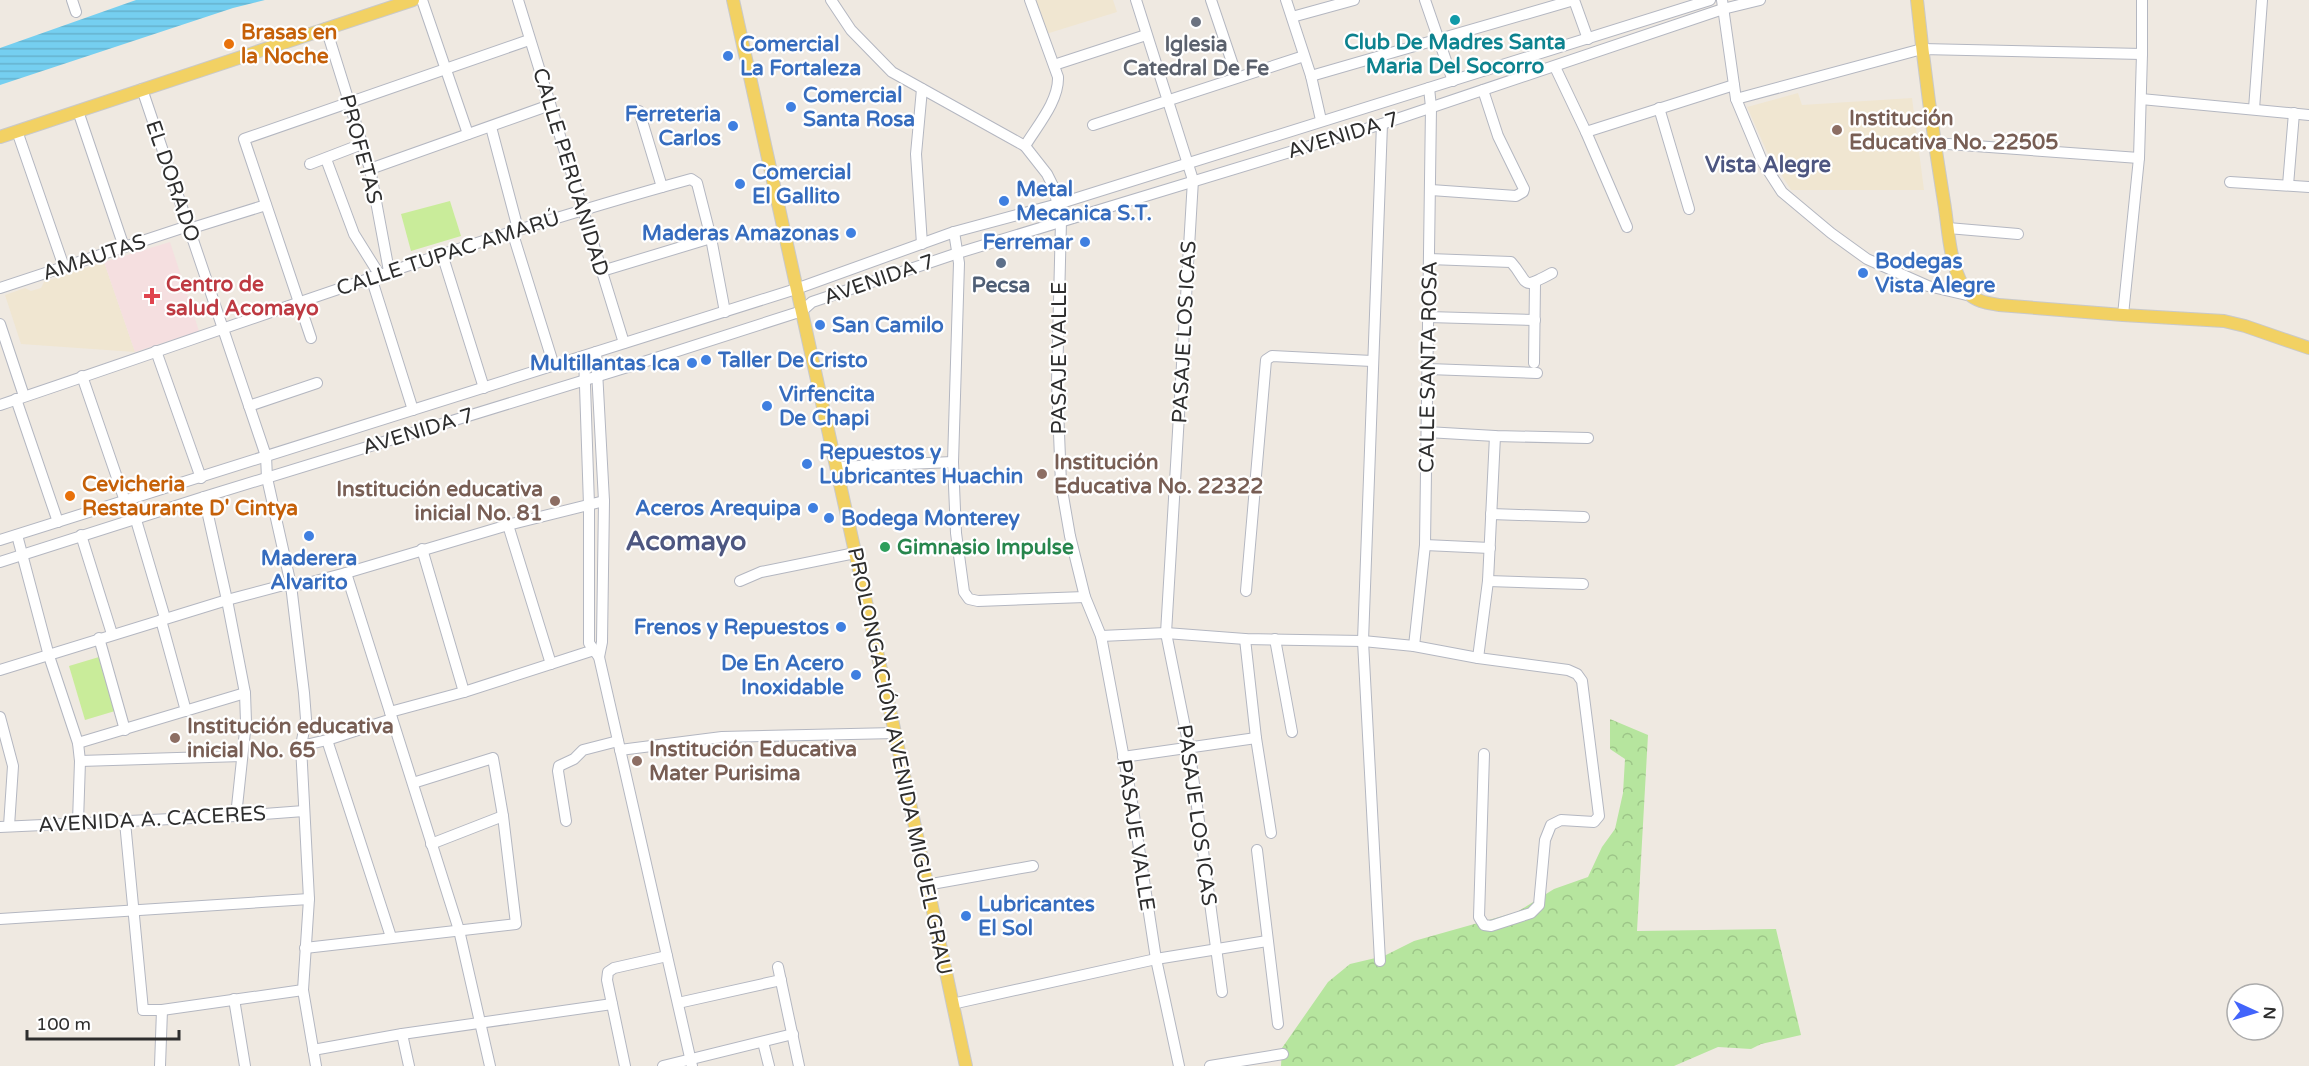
<svg xmlns="http://www.w3.org/2000/svg" width="2309" height="1066" font-family="'Varela Round',sans-serif">
<style>
.education{fill:#f0e6d1}
.medical{fill:#f5dfe0}
.forest{fill:url(#forest-crowns)}
.pitch{fill:#c9ec9a}
.water{fill:url(#water-rules)}
.lines{fill:none;stroke-linecap:round;stroke-linejoin:round}
.minor-casing{stroke:#b4b7c1;stroke-width:12}
.major-casing{stroke:#c9c9c9;stroke-width:14}
.minor{stroke:#fff;stroke-width:10}
.major{stroke:#f2d163;stroke-width:12}
.culture-dot{fill:#0f9aa8;stroke:#fff;stroke-width:2}
.worship-dot{fill:#6b7280;stroke:#fff;stroke-width:2}
.food-dot{fill:#e8710a;stroke:#fff;stroke-width:2}
.shop-dot{fill:#3f7fe0;stroke:#fff;stroke-width:2}
.education-dot{fill:#8d6e63;stroke:#fff;stroke-width:2}
.service-dot{fill:#5c6f8a;stroke:#fff;stroke-width:2}
.health-dot{fill:#e0444e;stroke:#fff;stroke-width:2}
.leisure-dot{fill:#2e9e5b;stroke:#fff;stroke-width:2}
.labels{text-anchor:middle;stroke-width:4.5;stroke-linejoin:round;paint-order:stroke}
.food-label{font-size:21px;font-weight:bold;fill:#c56008;stroke:#fff;text-anchor:start}
.culture-label{font-size:21px;font-weight:bold;fill:#0d838f;stroke:#fff}
.shop-label{font-size:21px;font-weight:bold;fill:#366cbe;stroke:#fff;text-anchor:start}
.worship-label{font-size:21px;font-weight:bold;fill:#5b616d;stroke:#fff}
.education-label{font-size:21px;font-weight:bold;fill:#785e54;stroke:#fff;text-anchor:start}
.street-label{font-size:21px;fill:#2e2e2e;stroke:#fff}
.health-label{font-size:21px;font-weight:bold;fill:#be3a42;stroke:#fff;text-anchor:start}
.service-label{font-size:21px;font-weight:bold;fill:#4e5e75;stroke:#fff}
.leisure-label{font-size:21px;font-weight:bold;fill:#27864d;stroke:#fff;text-anchor:start}
.neighbourhood-label{font-size:22px;font-weight:bold;fill:#4d5680;stroke:#fff}
.district-label{font-size:27px;font-weight:bold;fill:#4d5680;stroke:#fff}
</style>
<defs>
<pattern id="forest-crowns" width="20" height="18" patternUnits="userSpaceOnUse" patternTransform="scale(1.5)"><rect width="20" height="18" fill="#b6e59e"/><path d="M2 6a3 3 0 1 1 6 0M12 15a3 3 0 1 1 6 0" fill="none" stroke="#9dc588"/></pattern>
<pattern id="water-rules" width="6" height="5" patternUnits="userSpaceOnUse" patternTransform="scale(1.5)"><rect width="6" height="5" fill="#75cff0"/><path d="M0 2.5h6" fill="none" stroke="#66b2ce"/></pattern>
</defs>
<rect width="100%" height="100%" fill="#efe9e1"/>
<g class="education">
<polygon points="1035,0 1113,0 1117,12 1046,34"/>
<polygon points="1798,93 1802,105 1912,98 1924,190 1791,190 1767,152 1747,107"/>
<polygon points="104,262 135,352 21,344 5,295 25,288 31,291 41,288 44,282"/>
</g>
<polygon class="medical" points="170,242 199,331 135,352 104,262"/>
<polygon class="forest" points="1610,719 1648,735 1637,931 1776,929 1801,1035 1761,1044 1751,1049 1718,1047 1674,1066 1281,1066 1282,1048 1328,982 1350,964 1384,956 1414,941 1517,912 1554,889 1588,877 1602,847 1615,829 1623,793 1625,759 1610,749"/>
<g class="pitch">
<polygon points="450,201 461,236 411,251 401,214"/>
<polygon points="99,657 115,711 85,720 69,666"/>
</g>
<polygon class="water" points="136,0 265,0 233,8 0,85 0,48"/>
<g class="lines">
<defs>
<g id="minor">
<polyline points="72,0 76,12"/>
<polyline points="422,0 468,134"/>
<polyline points="518,0 624,343"/>
<polyline points="831,0 851,30 892,72 1025,146 1047,174 1054,188 1061,221 1057,382 1061,484 1070,536 1085,597 1101,636 1131,796 1156,959 1179,1066"/>
<polyline points="1136,0 1193,180 1166,633 1189,747 1222,992"/>
<polyline points="1211,0 1237,77"/>
<polyline points="1286,0 1311,76 1321,120"/>
<polyline points="1425,0 1453,81"/>
<polyline points="1574,0 1588,39"/>
<polyline points="1722,0 1736,99 1762,161 1782,192 1831,233 1867,259 1928,286 1971,296"/>
<polyline points="1292,17 1354,0"/>
<polyline points="326,28 370,169 389,271"/>
<polyline points="1054,65 1146,35"/>
<polyline points="1555,67 1586,132 1627,227"/>
<polyline points="1311,76 1574,0"/>
<polyline points="142,89 266,456 267,478 291,585 304,693 306,719 301,746 309,899 303,990 316,1066"/>
<polyline points="1736,99 1922,49 2142,54"/>
<polyline points="2141,99 2309,115"/>
<polyline points="1659,108 1689,209"/>
<polyline points="2254,109 2262,0"/>
<polyline points="78,111 124,247"/>
<polyline points="639,111 662,187"/>
<polyline points="1093,125 1304,56"/>
<polyline points="491,127 518,229"/>
<polyline points="17,131 64,267"/>
<polyline points="1586,132 1734,85"/>
<polyline points="1934,143 2139,158"/>
<path d="M 1025,146 C 1037,126 1059,101 1058,77 L 1030,0"/>
<polyline points="326,159 354,234 379,274"/>
<polyline points="310,164 362,144"/>
<polyline points="370,169 550,105"/>
<polyline points="2230,182 2309,187"/>
<polyline points="2288,185 2294,113"/>
<polyline points="1431,190 1516,196 1523,192 1524,189 1498,136 1483,90"/>
<polyline points="1948,228 2018,234"/>
<polyline points="189,229 266,205"/>
<polyline points="512,231 554,366"/>
<polyline points="954,232 959,263 953,462 956,533 964,592 969,599 978,601 1085,597"/>
<polyline points="922,244 916,154 922,89"/>
<polyline points="442,254 484,388"/>
<path d="M 1429,259 L 1511,262 C 1530,283 1519,291 1552,273"/>
<polyline points="602,271 711,238"/>
<polyline points="371,277 413,410"/>
<polyline points="0,288 188,226"/>
<polyline points="2123,315 2139,158 2142,54 2142,0"/>
<polyline points="1428,317 1535,320"/>
<polyline points="0,324 24,396"/>
<polyline points="311,338 244,139 529,40"/>
<polyline points="156,351 201,478"/>
<polyline points="596,352 604,501 602,642 599,657"/>
<polyline points="584,356 589,505 589,643 599,657 692,1066"/>
<polyline points="1534,363 1535,283"/>
<polyline points="1428,369 1537,373"/>
<polyline points="82,376 125,501"/>
<polyline points="16,399 58,522"/>
<path d="M 0,405 C 230,328 457,243 691,179 L 697,183 L 711,238 L 725,312"/>
<polyline points="249,406 317,383"/>
<polyline points="1427,432 1495,436 1588,438"/>
<polyline points="836,467 953,462"/>
<polyline points="204,497 227,600 245,693 246,722 236,816"/>
<polyline points="1491,514 1584,517"/>
<polyline points="136,520 165,618"/>
<polyline points="508,525 551,664"/>
<polyline points="17,535 49,656 78,743 80,761 78,822"/>
<polyline points="81,535 112,634"/>
<polyline points="0,540 796,289 954,232 1058,204 1710,0"/>
<polyline points="1425,545 1490,548"/>
<polyline points="422,549 464,692"/>
<polyline points="0,562 204,497 631,366 802,311 812,302 958,253 1382,124 1723,9 1760,0"/>
<polyline points="346,573 459,930 490,1066"/>
<polyline points="740,581 761,572 855,553"/>
<polyline points="1488,581 1583,584"/>
<polyline points="1246,591 1266,360 1272,356 1372,361"/>
<polyline points="161,620 186,711"/>
<polyline points="1101,636 1166,633 1245,639 1363,641 1414,646 1478,658 1568,670 1577,674 1582,681 1599,816 1594,822 1561,820 1551,825 1545,840 1539,905 1531,913 1491,926 1484,925 1479,917 1484,754"/>
<polyline points="99,638 125,730"/>
<polyline points="1245,639 1256,738 1271,833"/>
<polyline points="1275,639 1292,732"/>
<polyline points="1414,646 1425,545 1431,107 1429,88"/>
<polyline points="1478,658 1488,581 1495,436"/>
<polyline points="0,670 227,600 280,586 304,584 346,573 508,525 604,501"/>
<polyline points="390,712 464,692 594,650"/>
<polyline points="0,717 13,766 9,826"/>
<polyline points="327,740 391,937"/>
<polyline points="78,743 245,693"/>
<polyline points="301,746 327,740 392,719"/>
<polyline points="620,750 722,737 895,733"/>
<polyline points="1123,757 1256,738"/>
<polyline points="80,761 242,756"/>
<polyline points="566,821 558,771 559,766 574,759 583,750 618,741"/>
<polyline points="125,822 143,1010 162,1010 303,990"/>
<polyline points="0,827 236,816 304,811"/>
<polyline points="431,844 503,816"/>
<polyline points="1257,850 1278,1024"/>
<polyline points="926,885 1033,866"/>
<polyline points="0,919 309,899"/>
<polyline points="305,948 516,924 503,816 493,758 413,783"/>
<polyline points="1380,961 1363,641 1382,124"/>
<polyline points="778,967 799,1066"/>
<polyline points="234,999 245,1066"/>
<polyline points="678,1003 781,980"/>
<polyline points="952,1004 1156,959 1267,941"/>
<polyline points="402,1034 409,1066"/>
<polyline points="763,1042 769,1066"/>
<polyline points="313,1050 402,1034 612,1004"/>
<polyline points="160,1066 162,1010"/>
<polyline points="625,1066 607,980 608,972 614,968 667,956"/>
<polyline points="663,1066 793,1034"/>
<polyline points="1210,1066 1283,1054"/>
</g>
<g id="major">
<polyline points="733,0 895,733 966,1066"/>
<path d="M 1917,0 C 1924,68 1933,135 1944,202 C 1949,231 1949,271 1969,294 C 1977,302 1989,303 1999,305 L 2123,315 L 2224,321 L 2245,326 L 2309,348"/>
<polyline points="0,137 413,0"/>
</g>
</defs>
<use href="#minor" class="minor-casing"/>
<use href="#major" class="major-casing"/>
<use href="#minor" class="minor"/>
<use href="#major" class="major"/>
</g>
<circle class="culture-dot" cx="1455" cy="20" r="6"/>
<circle class="worship-dot" cx="1196" cy="22" r="6"/>
<g class="food-dot">
<circle cx="229" cy="44" r="6"/>
<circle cx="70" cy="496" r="6"/>
</g>
<g class="shop-dot">
<circle cx="728" cy="56" r="6"/>
<circle cx="791" cy="107" r="6"/>
<circle cx="733" cy="126" r="6"/>
<circle cx="740" cy="184" r="6"/>
<circle cx="1004" cy="201" r="6"/>
<circle cx="851" cy="233" r="6"/>
<circle cx="1085" cy="242" r="6"/>
<circle cx="1863" cy="273" r="6"/>
<circle cx="820" cy="325" r="6"/>
<circle cx="706" cy="360" r="6"/>
<circle cx="692" cy="363" r="6"/>
<circle cx="767" cy="406" r="6"/>
<circle cx="807" cy="464" r="6"/>
<circle cx="813" cy="508" r="6"/>
<circle cx="829" cy="518" r="6"/>
<circle cx="309" cy="536" r="6"/>
<circle cx="841" cy="627" r="6"/>
<circle cx="856" cy="675" r="6"/>
<circle cx="966" cy="916" r="6"/>
</g>
<g class="education-dot">
<circle cx="1837" cy="130" r="6"/>
<circle cx="1042" cy="474" r="6"/>
<circle cx="555" cy="501" r="6"/>
<circle cx="175" cy="738" r="6"/>
<circle cx="637" cy="761" r="6"/>
</g>
<circle class="service-dot" cx="1001" cy="263" r="6"/>
<path class="health-dot" d="M149 287h6v6h6v6h-6v6h-6v-6h-6v-6h6z"/>
<circle class="leisure-dot" cx="885" cy="547" r="6"/>
<g class="labels">
<g class="food-label">
<text x="241" y="39">Brasas en<tspan x="241" dy="24">la Noche</tspan></text>
<text x="82" y="491">Cevicheria<tspan x="82" dy="24">Restaurante D' Cintya</tspan></text>
</g>
<g class="culture-label">
<text x="1455" y="49">Club De Madres Santa<tspan x="1455" dy="24">Maria Del Socorro</tspan></text>
</g>
<g class="shop-label">
<text x="740" y="51">Comercial<tspan x="740" dy="24">La Fortaleza</tspan></text>
<text x="803" y="102">Comercial<tspan x="803" dy="24">Santa Rosa</tspan></text>
<text x="721" y="121" text-anchor="end">Ferreteria<tspan x="721" dy="24">Carlos</tspan></text>
<text x="752" y="179">Comercial<tspan x="752" dy="24">El Gallito</tspan></text>
<text x="1016" y="196">Metal<tspan x="1016" dy="24">Mecanica S.T.</tspan></text>
<text x="839" y="240" text-anchor="end">Maderas Amazonas</text>
<text x="1073" y="249" text-anchor="end">Ferremar</text>
<text x="1875" y="268">Bodegas<tspan x="1875" dy="24">Vista Alegre</tspan></text>
<text x="832" y="332">San Camilo</text>
<text x="718" y="367">Taller De Cristo</text>
<text x="680" y="370" text-anchor="end">Multillantas Ica</text>
<text x="779" y="401">Virfencita<tspan x="779" dy="24">De Chapi</tspan></text>
<text x="819" y="459">Repuestos y<tspan x="819" dy="24">Lubricantes Huachin</tspan></text>
<text x="801" y="515" text-anchor="end">Aceros Arequipa</text>
<text x="841" y="525">Bodega Monterey</text>
<text x="309" y="565" text-anchor="middle">Maderera<tspan x="309" dy="24">Alvarito</tspan></text>
<text x="829" y="634" text-anchor="end">Frenos y Repuestos</text>
<text x="844" y="670" text-anchor="end">De En Acero<tspan x="844" dy="24">Inoxidable</tspan></text>
<text x="978" y="911">Lubricantes<tspan x="978" dy="24">El Sol</tspan></text>
</g>
<g class="worship-label">
<text x="1196" y="51">Iglesia<tspan x="1196" dy="24">Catedral De Fe</tspan></text>
</g>
<g class="education-label">
<text x="1849" y="125">Institución<tspan x="1849" dy="24">Educativa No. 22505</tspan></text>
<text x="1054" y="469">Institución<tspan x="1054" dy="24">Educativa No. 22322</tspan></text>
<text x="543" y="496" text-anchor="end">Institución educativa<tspan x="543" dy="24">inicial No. 81</tspan></text>
<text x="187" y="733">Institución educativa<tspan x="187" dy="24">inicial No. 65</tspan></text>
<text x="649" y="756">Institución Educativa<tspan x="649" dy="24">Mater Purisima</tspan></text>
</g>
<g class="street-label">
<text transform="translate(1343 135) rotate(-17)" y="7">AVENIDA 7</text>
<text transform="translate(361 149) rotate(75)" y="7">PROFETAS</text>
<text transform="translate(571 172) rotate(73)" y="7">CALLE PERUANIDAD</text>
<text transform="translate(173 181) rotate(71)" y="7">EL DORADO</text>
<text transform="translate(448 253) rotate(-18)" y="7">CALLE TUPAC AMARÚ</text>
<text transform="translate(94 257) rotate(-18)" y="7">AMAUTAS</text>
<text transform="translate(879 279) rotate(-19)" y="7">AVENIDA 7</text>
<text transform="translate(1184 332) rotate(-87)" y="7">PASAJE LOS ICAS</text>
<text transform="translate(1059 358) rotate(-90)" y="7">PASAJE VALLE</text>
<text transform="translate(1428 367) rotate(-89)" y="7">CALLE SANTA ROSA</text>
<text transform="translate(418 431) rotate(-17)" y="7">AVENIDA 7</text>
<text transform="translate(900 761) rotate(78)" y="7">PROLONGACIÓN AVENIDA MIGUEL GRAU</text>
<text transform="translate(1197 815) rotate(82)" y="7">PASAJE LOS ICAS</text>
<text transform="translate(152 819) rotate(-3)" y="7">AVENIDA A. CACERES</text>
<text transform="translate(1136 835) rotate(81)" y="7">PASAJE VALLE</text>
</g>
<g class="health-label">
<text x="166" y="291">Centro de<tspan x="166" dy="24">salud Acomayo</tspan></text>
</g>
<g class="service-label">
<text x="1001" y="292">Pecsa</text>
</g>
<g class="leisure-label">
<text x="897" y="554">Gimnasio Impulse</text>
</g>
<g class="neighbourhood-label">
<text x="1768" y="172">Vista Alegre</text>
</g>
<g class="district-label">
<text x="686" y="550">Acomayo</text>
</g>
</g>
<g transform="translate(2255 1012) rotate(94)"><circle r="28" fill="#ffffff" stroke="#ababab" stroke-width="1.5"/>
<path d="M0-4.5L10 22L0 15L-10 22Z" fill="#4264fb"/>
<text y="-9" font-size="16" font-weight="bold" text-anchor="middle" fill="#2e2e2e">N</text>
</g>
<path d="M27 1030v9h152v-9" fill="none" stroke="#2e2e2e" stroke-width="3"/>
<text x="36" y="1030" font-size="18" fill="#2e2e2e" stroke="#ffffff" stroke-width="4.5" paint-order="stroke">100 m</text>
</svg>
